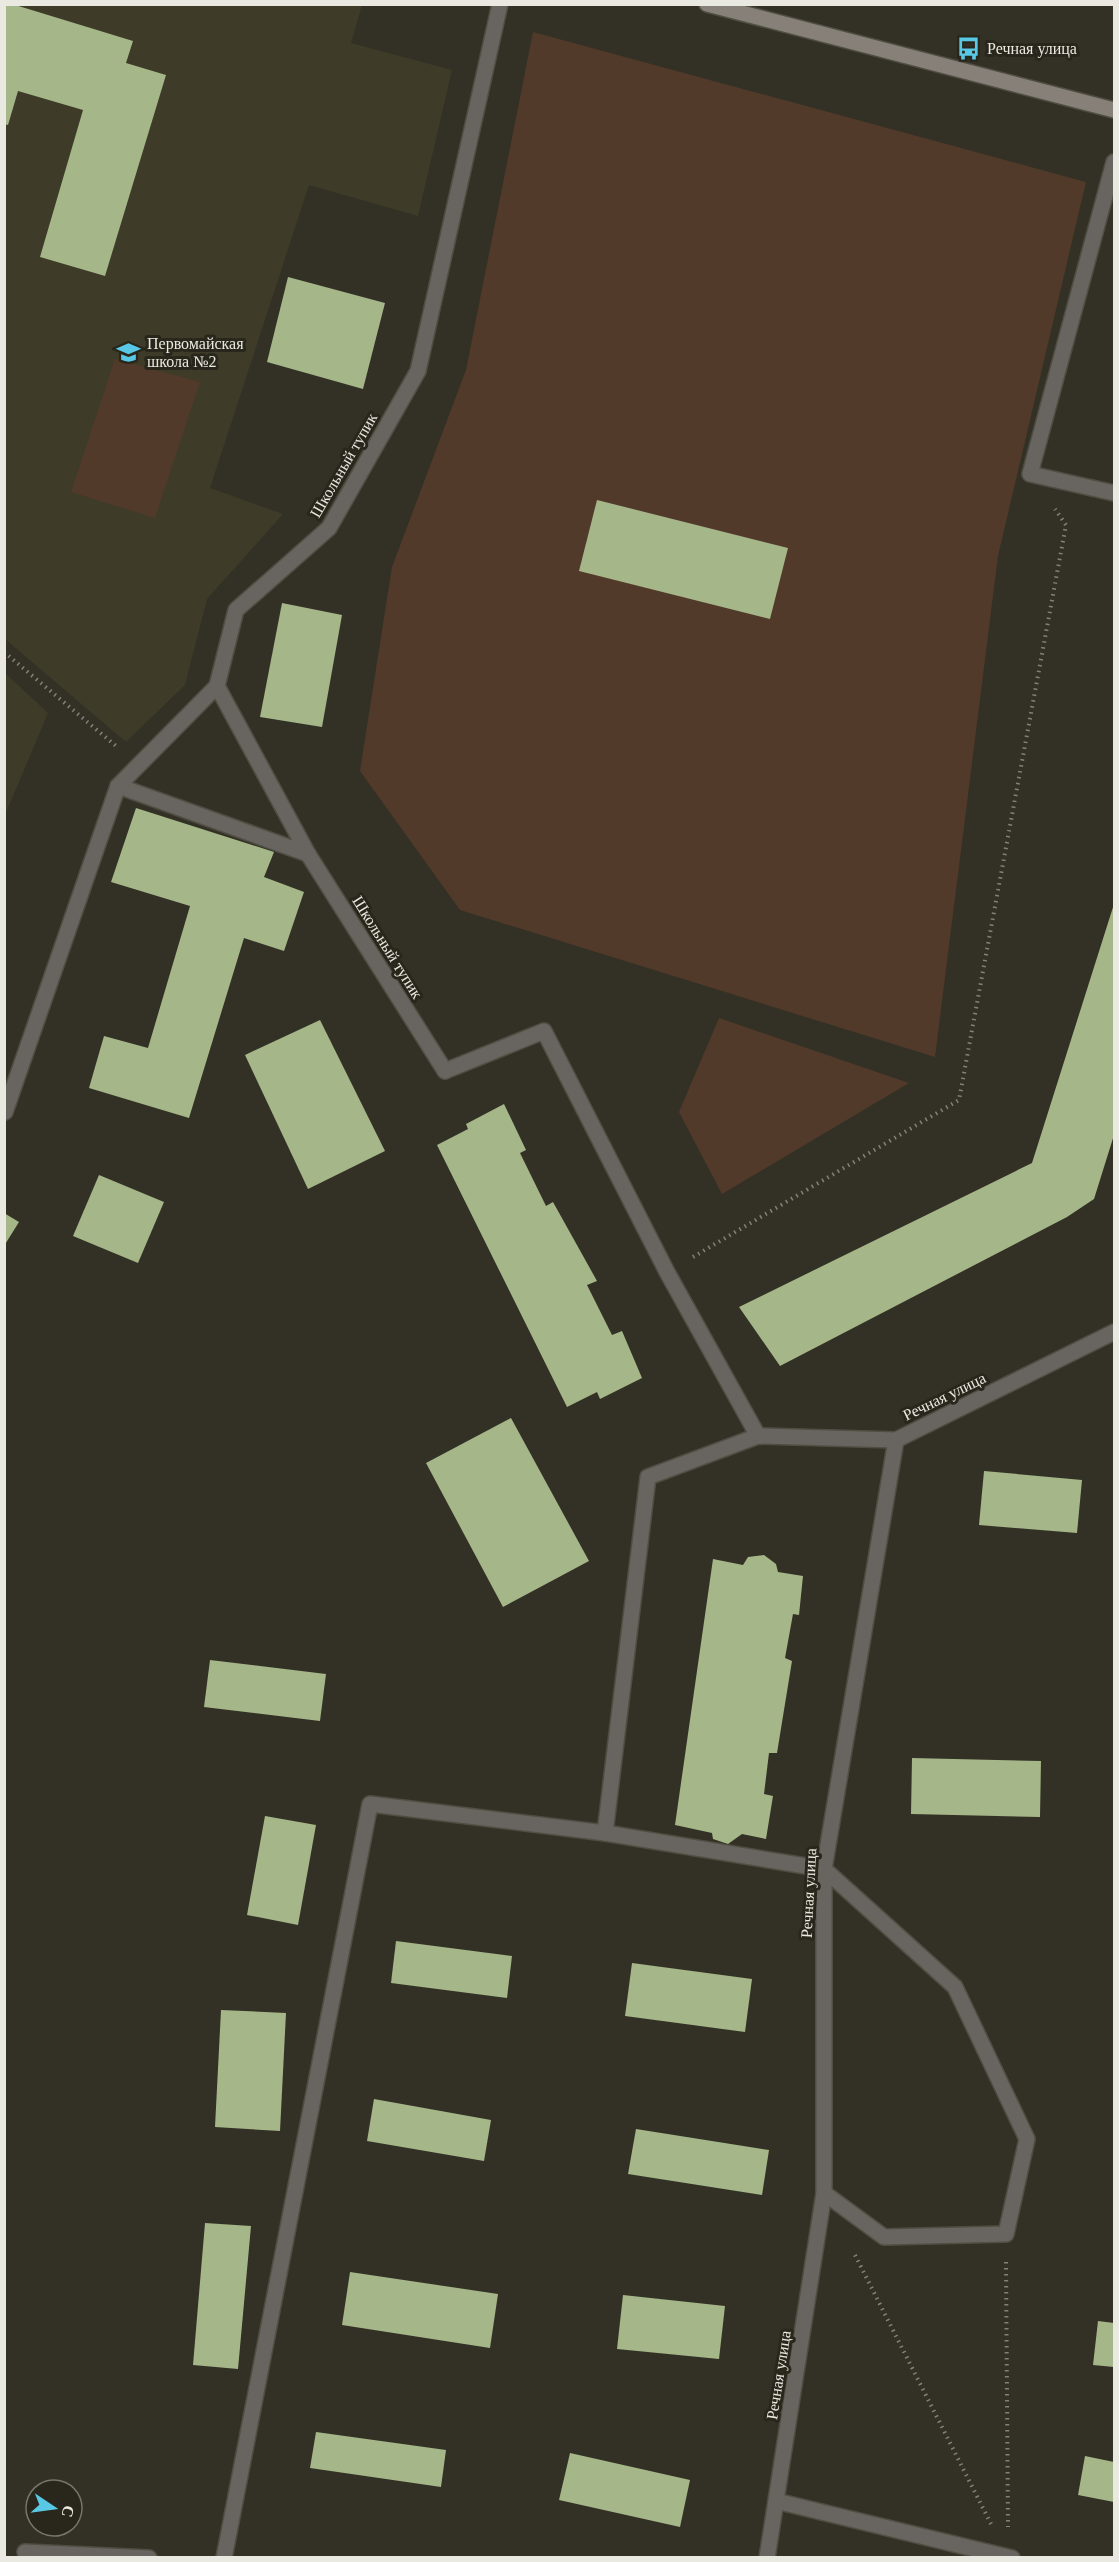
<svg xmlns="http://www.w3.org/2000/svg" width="1119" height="2562" font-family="Georgia,serif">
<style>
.built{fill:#3e3b28}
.green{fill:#513a2a}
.building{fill:#a5b689}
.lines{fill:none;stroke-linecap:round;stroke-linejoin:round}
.service-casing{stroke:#504e43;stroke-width:18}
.minor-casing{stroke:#504e43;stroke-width:18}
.secondary-casing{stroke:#504e43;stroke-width:18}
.path{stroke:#838278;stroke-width:4;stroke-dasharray:1.5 4.5;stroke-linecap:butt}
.service{stroke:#68645f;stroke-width:15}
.minor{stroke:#68645f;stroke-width:15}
.secondary{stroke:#868078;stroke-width:15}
.labels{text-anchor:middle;stroke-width:6;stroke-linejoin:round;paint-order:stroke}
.poi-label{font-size:16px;fill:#e9e9e1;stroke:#29271c;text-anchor:start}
.street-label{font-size:16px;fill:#e9e9e1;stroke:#29271c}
</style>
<rect width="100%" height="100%" fill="#333125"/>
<g class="built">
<polygon points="5,5 362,5 351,43 452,70 418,216 309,185 210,488 283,514 207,599 185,685 126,742 5,639"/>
<polygon points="5,673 48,713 5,815"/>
</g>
<g class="green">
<polygon points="533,32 1086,182 998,556 935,1057 460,910 360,771 392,567 466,370"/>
<polygon points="115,359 200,382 155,518 71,492"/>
<polygon points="719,1018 909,1083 722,1194 679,1112"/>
</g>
<g class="building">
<polygon points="4,4 12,4 133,41 126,63 166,75 105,276 40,257 83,110 18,91 8,125 4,124"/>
<polygon points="288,277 385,303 363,389 267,362"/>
<polygon points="597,500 788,548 770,619 579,571"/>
<polygon points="282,603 342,615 322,727 260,717"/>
<polygon points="136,808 274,852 264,877 304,892 284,951 244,938 189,1118 89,1088 104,1036 148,1048 190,906 111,882"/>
<polygon points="1114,904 1114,1135 1094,1199 1067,1217 780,1366 739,1307 1032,1163"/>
<polygon points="320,1020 385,1151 308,1189 245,1055"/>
<polygon points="504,1104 526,1150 520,1153 546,1206 553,1202 597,1281 587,1285 612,1335 622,1331 642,1378 600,1399 597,1392 567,1407 437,1145 468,1129 466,1124"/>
<polygon points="99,1175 164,1202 138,1263 73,1236"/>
<polygon points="4,1213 19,1222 4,1246"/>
<polygon points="511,1418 589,1561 503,1607 426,1463"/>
<polygon points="984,1471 1082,1480 1077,1533 979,1525"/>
<polygon points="764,1555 776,1564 778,1572 803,1576 799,1615 793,1614 785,1658 792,1661 777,1753 769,1753 764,1794 773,1796 766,1839 742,1834 728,1844 713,1839 712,1833 675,1825 713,1559 743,1565 748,1557"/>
<polygon points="210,1660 326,1674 320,1721 204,1707"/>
<polygon points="912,1758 1041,1761 1040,1817 911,1814"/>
<polygon points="265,1816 316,1825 298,1925 247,1915"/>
<polygon points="396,1941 512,1956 507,1998 391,1983"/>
<polygon points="632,1963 752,1979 745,2032 625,2016"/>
<polygon points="221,2010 286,2013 280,2131 215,2127"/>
<polygon points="374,2099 491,2120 484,2161 367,2141"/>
<polygon points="636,2129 769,2150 762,2195 628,2174"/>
<polygon points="205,2223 251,2226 238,2369 193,2365"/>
<polygon points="350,2272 498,2294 490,2348 342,2325"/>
<polygon points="623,2295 725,2306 719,2359 617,2349"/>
<polygon points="1098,2321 1114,2323 1114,2367 1093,2365"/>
<polygon points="316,2432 446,2450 441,2487 310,2468"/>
<polygon points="570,2453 690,2480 680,2527 559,2500"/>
<polygon points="1085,2456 1114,2462 1114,2502 1078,2495"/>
</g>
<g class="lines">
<defs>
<g id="service">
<polyline points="1114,162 1030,474 1114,493"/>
<polyline points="118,786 308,854"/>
<polyline points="445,1071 544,1031 667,1272 758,1436"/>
<polyline points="5,1112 118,786 217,686"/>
<polyline points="824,2193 884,2237 1006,2234 1027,2139 955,1987 824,1869 605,1833 648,1477 758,1436 896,1440"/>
<polyline points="776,2501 1012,2558"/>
<polyline points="25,2552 149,2558"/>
<polyline points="224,2558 370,1804 605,1833"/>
</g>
<g id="minor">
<polyline points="445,1071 308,854 217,686 236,610 329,528 418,371 500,4"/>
<polyline points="767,2558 824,2193 824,1869 896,1440 1114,1332"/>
</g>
<polyline id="secondary" points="707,4 1114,110"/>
</defs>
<use href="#service" class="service-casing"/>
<use href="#minor" class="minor-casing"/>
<use href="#secondary" class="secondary-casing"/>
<g class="path">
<polyline points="4,652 116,746"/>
<polyline points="693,1257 959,1100 1066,525 1055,509"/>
<polyline points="855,2255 991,2524"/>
<polyline points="1006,2262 1008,2527"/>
</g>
<use href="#service" class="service"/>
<use href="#minor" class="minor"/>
<use href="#secondary" class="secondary"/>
</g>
<defs>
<symbol id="bus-bare" viewBox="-9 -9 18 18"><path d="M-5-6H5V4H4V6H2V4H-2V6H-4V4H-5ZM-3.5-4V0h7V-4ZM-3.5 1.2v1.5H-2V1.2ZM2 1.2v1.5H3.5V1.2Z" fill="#59c8e4" stroke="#29271c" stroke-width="2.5" paint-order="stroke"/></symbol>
<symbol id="school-bare" viewBox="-9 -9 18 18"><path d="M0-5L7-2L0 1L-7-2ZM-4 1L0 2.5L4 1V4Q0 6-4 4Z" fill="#59c8e4" stroke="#29271c" stroke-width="2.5" paint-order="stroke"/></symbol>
</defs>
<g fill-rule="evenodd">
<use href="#bus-bare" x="952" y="32" width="33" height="33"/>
<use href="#school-bare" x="112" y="336" width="33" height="33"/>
</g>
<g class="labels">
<g class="poi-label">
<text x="987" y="54">Речная улица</text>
<text x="147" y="349">Первомайская<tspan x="147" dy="18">школа №2</tspan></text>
</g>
<g class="street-label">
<text transform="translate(343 465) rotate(-60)" y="6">Школьный тупик</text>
<text transform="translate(388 947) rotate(58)" y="6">Школьный тупик</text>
<text transform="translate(944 1396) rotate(-26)" y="6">Речная улица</text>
<text transform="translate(808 1893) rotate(-87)" y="6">Речная улица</text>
<text transform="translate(778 2375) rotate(-81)" y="6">Речная улица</text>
</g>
</g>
<rect width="1119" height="2562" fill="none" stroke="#e9e9e1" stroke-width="12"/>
<g transform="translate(54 2508) rotate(103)"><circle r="28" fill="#29271c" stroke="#76756b" stroke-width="1.5"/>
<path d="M0-4.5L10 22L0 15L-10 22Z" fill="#59c8e4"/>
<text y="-9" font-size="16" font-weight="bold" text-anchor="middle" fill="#e9e9e1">С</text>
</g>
</svg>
